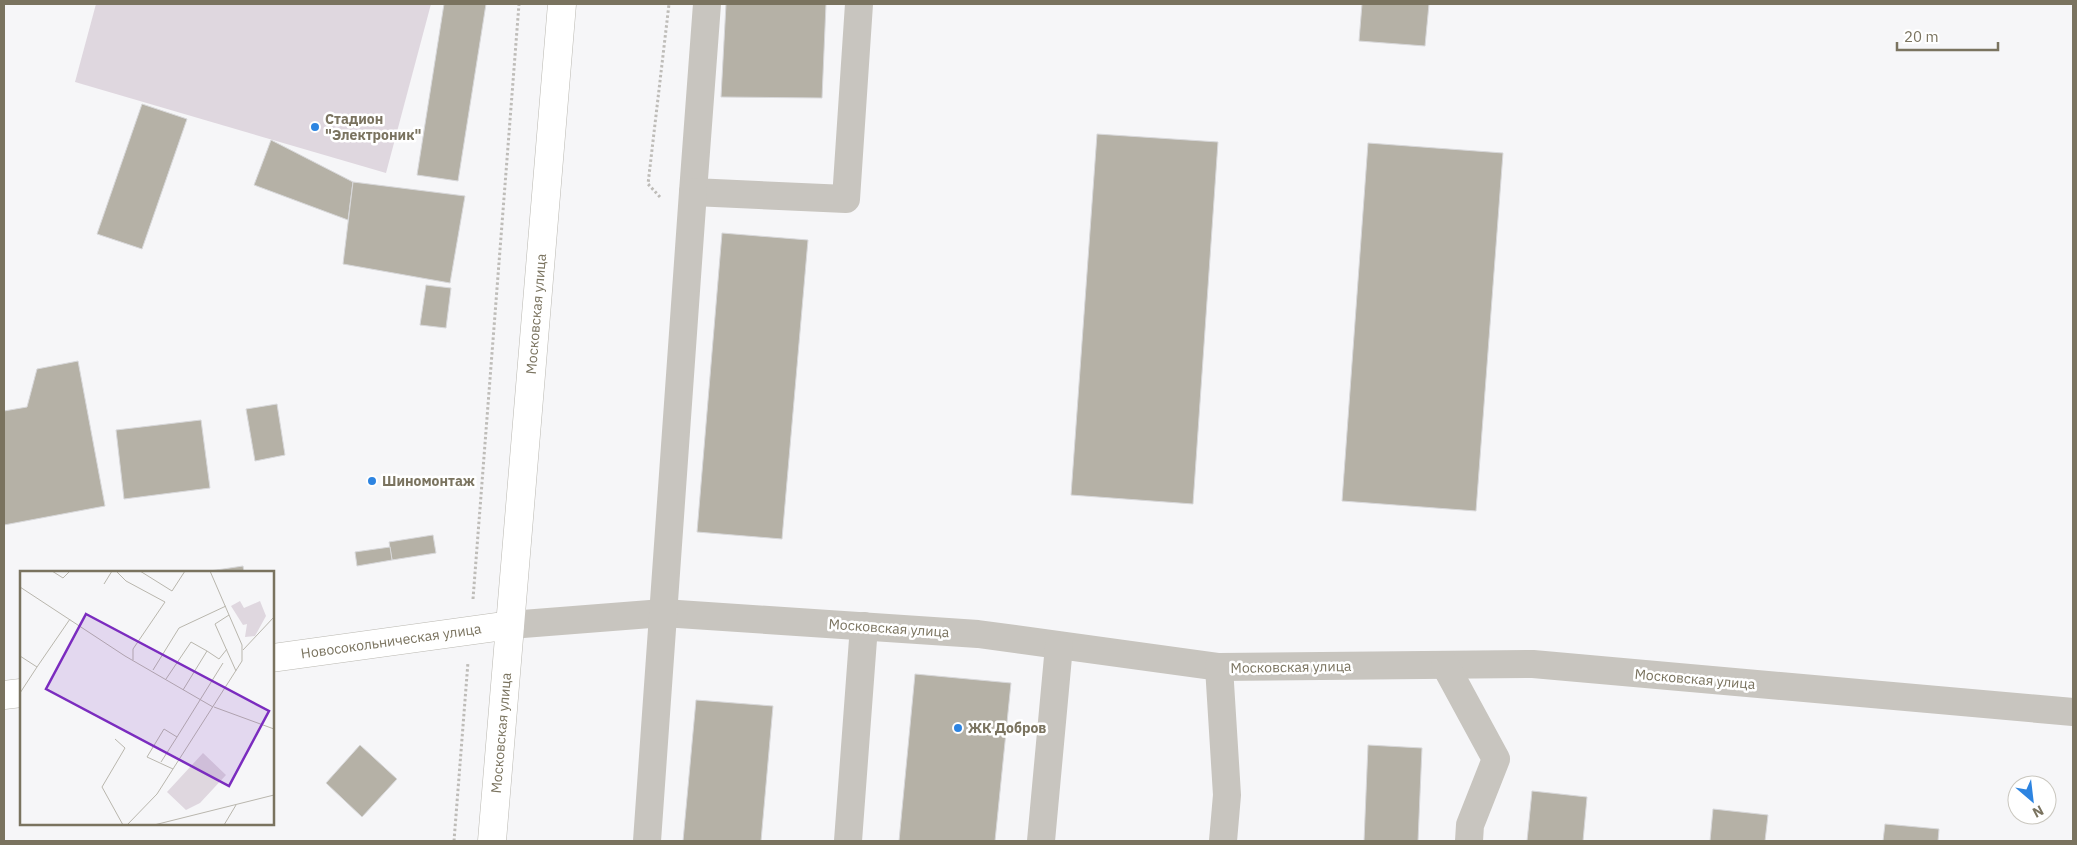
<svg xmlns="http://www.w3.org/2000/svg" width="2077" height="845" font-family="'IBM Plex Sans',sans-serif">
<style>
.green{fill:#dfd7df}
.building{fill:#b5b1a6;stroke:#d8d8da}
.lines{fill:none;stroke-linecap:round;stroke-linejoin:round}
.major-casing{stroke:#bab8b1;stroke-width:29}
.path{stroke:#bebcb8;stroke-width:3;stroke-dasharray:2.5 2.5;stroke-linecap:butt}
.minor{stroke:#c8c5bf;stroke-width:28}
.major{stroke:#fff;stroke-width:28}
.poi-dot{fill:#2d84e1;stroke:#fff;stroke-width:2}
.labels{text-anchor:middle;stroke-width:5;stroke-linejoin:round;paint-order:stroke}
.poi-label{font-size:14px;font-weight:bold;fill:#7a735f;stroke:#fff;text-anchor:start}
.street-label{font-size:14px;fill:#7a735f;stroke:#fff}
.inset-road{fill:none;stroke:#b9b6ad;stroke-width:1}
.view{fill:#7b2cbf;fill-opacity:0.15;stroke:#7b2cbf;stroke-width:2.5}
.inset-edge{fill:none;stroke:#7a735f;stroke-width:2.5}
</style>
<rect width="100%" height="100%" fill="#f6f6f8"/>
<polygon class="green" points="96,4 431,4 386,173 75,82"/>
<g class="building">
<polygon points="444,4 486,4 458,181 417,175"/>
<polygon points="726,4 826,4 822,98 721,97"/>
<polygon points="1362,4 1429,4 1425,46 1359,41"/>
<polygon points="142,104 187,119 142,249 97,234"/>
<polygon points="1097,134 1218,142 1193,504 1071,495"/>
<polygon points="271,140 353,182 348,220 254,185"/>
<polygon points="1368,143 1503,153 1476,511 1342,501"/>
<polygon points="353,182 465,196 450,283 343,264"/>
<polygon points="722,233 808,240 782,539 697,532"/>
<polygon points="426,285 451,288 446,328 420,325"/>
<polygon points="78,361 105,506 4,525 4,411 27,407 37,369"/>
<polygon points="277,404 285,455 255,461 246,409"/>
<polygon points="201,420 210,488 124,499 116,430"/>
<polygon points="433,535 436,553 392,560 389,542"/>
<polygon points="390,547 392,560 357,566 355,552"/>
<polygon points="243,566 244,572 203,572"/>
<polygon points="915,674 1011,683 995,841 899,841"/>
<polygon points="696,700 773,706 761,841 683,841"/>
<polygon points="360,745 397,779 362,817 326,783"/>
<polygon points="1368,745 1422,748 1418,841 1364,841"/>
<polygon points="1532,791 1587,797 1583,841 1527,841"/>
<polygon points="1713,809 1768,815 1765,841 1710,841"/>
<polygon points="1885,824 1939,829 1938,841 1883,841"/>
</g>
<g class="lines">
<defs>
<g id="major">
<polyline points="272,658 510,625"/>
<polyline points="4,695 21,693"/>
<polyline points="492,841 562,4"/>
</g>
</defs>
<use href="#major" class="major-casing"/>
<g class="path">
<polyline points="660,197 648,184 669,4"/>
<polyline points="473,599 519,4"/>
<polyline points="454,841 468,662"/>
</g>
<g class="minor">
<polyline points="707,4 693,192 846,199 859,4"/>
<polyline points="510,625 663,613 978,634 1219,667 1533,664 2073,712"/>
<polyline points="1445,665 1496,759 1470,825 1469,841"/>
<polyline points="1219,667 1227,795 1223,841"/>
<polyline points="647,841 693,192"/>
<polyline points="848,841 864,626"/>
<polyline points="1041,841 1059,646"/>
</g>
<use href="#major" class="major"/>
</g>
<g class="poi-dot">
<circle cx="315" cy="127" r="5"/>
<circle cx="372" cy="481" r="5"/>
<circle cx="958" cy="728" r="5"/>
</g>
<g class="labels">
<g class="poi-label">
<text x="325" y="124">Стадион<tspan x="325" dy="16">"Электроник"</tspan></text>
<text x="382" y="486">Шиномонтаж</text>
<text x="968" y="733">ЖК Добров</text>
</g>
<g class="street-label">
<text transform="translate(536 314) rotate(-85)" y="5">Московская улица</text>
<text transform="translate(889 628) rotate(4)" y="5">Московская улица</text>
<text transform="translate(391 641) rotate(-8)" y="5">Новосокольническая улица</text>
<text transform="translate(1291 667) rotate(-1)" y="5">Московская улица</text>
<text transform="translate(1695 679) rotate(5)" y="5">Московская улица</text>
<text transform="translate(501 733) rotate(-85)" y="5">Московская улица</text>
</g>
</g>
<g transform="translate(20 571)">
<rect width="254" height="254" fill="#f6f6f8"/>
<path d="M 220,30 L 224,37 L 240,30 L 246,45 L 235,65 L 225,66 L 227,53 L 223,54 L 211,35 ZM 183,182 L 206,204 L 180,232 L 166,239 L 147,221 Z" fill="#dfd7df"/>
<path class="inset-road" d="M 32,0 L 43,7 L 50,0M 96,0 L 106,10 L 145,31 L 113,78 L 113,89M 120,0 L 152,20 L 165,0M 84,13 L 92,0M 0,16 L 105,85 L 193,136M 209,44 L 195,53 L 216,100M 223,79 L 254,46M 0,85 L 17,96 L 50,48M 133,99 L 159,57 L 206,35M 146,108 L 171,71 L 187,80M 163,119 L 187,80 L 199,88 L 207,78M 0,122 L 17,96M 194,136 L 254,158M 157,166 L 203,92M 95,168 L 105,177 L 82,216 L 103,254M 141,191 L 157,166 L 144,158 L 127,186 L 153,198M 107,254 L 137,223 L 222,90 L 222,74 L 190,0M 134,254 L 254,224M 204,254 L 216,234"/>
<path class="view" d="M 66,43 L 249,140 L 209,215 L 26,118 Z"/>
<rect width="254" height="254" class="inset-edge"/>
</g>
<rect width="2077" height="845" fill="none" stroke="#7a735f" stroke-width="10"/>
<g transform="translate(2032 800) rotate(152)"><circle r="24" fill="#ffffff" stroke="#cac7bf"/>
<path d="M0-4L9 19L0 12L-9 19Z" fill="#2d84e1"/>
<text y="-8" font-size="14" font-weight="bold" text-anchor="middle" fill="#7a735f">N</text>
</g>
<path d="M1897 42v8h101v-8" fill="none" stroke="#7a735f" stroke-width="2.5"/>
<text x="1904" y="42" font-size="15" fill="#7a735f" stroke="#ffffff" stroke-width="4" paint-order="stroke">20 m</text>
</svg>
